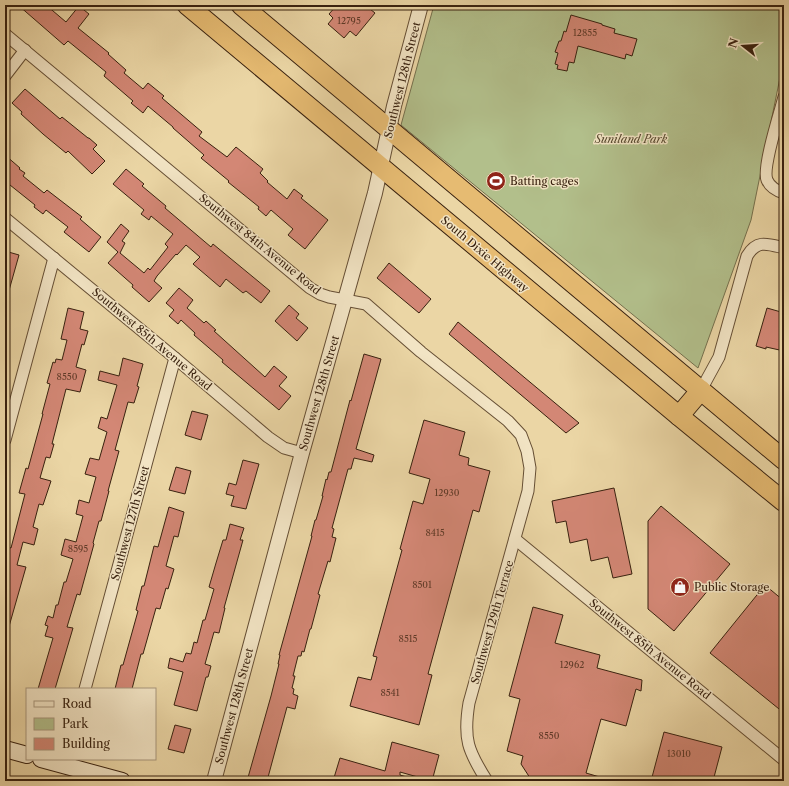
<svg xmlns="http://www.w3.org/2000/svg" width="789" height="786" font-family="'Libre Caslon Text',serif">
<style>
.green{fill:#b2bf8b;stroke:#75704d}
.building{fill:#d38775;stroke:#38210f}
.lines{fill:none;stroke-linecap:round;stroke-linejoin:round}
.minor-casing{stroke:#654e34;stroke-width:13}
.tertiary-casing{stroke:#654e34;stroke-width:16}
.secondary-casing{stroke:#38210f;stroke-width:18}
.trunk-casing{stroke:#38210f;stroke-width:21}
.minor{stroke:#f2e4c4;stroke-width:11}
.tertiary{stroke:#f2e4c4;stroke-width:14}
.secondary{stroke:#f2e4c4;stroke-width:16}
.trunk{stroke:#e6bb72;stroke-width:19}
.labels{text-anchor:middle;stroke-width:3;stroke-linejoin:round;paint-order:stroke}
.number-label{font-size:9px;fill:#5f3a28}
.street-label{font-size:11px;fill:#38210f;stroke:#f2e4c4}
.park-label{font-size:11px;font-style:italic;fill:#56482e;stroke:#f2e4c4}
.poi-label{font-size:11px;fill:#38210f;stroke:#f2e4c4;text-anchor:start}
</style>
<rect width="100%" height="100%" fill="#ebd6a5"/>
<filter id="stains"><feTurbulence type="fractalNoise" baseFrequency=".005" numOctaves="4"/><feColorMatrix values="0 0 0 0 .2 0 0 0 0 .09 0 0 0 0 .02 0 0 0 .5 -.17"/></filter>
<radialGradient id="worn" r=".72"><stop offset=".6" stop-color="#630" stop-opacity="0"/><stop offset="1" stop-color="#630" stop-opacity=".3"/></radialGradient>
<polygon class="green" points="434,5 784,5 784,58 751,220 698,368 401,125"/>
<g class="building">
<polygon points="18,5 46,5 66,22 79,6 89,14 78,28 109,53 108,54 126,70 124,73 143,89 148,83 164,96 162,98 202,132 199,136 227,157 236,147 263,169 260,173 268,181 267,182 287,199 294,189 303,196 301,198 328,220 305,249 288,235 293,229 271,210 266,216 258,209 259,207 228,182 229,181 201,158 204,155 173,128 173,127 148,106 143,113 131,103 133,101 104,76 106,72 68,41 64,45"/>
<polygon points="337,5 373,5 370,9 375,13 356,36 350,31 344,38 328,24 333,18 329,14"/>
<polygon points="571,15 602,24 602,25 615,29 614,33 637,39 632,56 626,54 625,59 578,46 574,63 569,62 567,71 557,69 558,65 555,64 558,53 555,52 559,41 561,41 564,31 566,32"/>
<polygon points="25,89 60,119 62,117 88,138 89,138 97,145 93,149 105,161 92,174 68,151 66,153 43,134 21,114 22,112 12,103"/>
<polygon points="5,155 20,168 19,169 25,173 23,176 44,193 47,190 82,217 80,219 101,237 89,252 64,232 68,227 46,210 43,214 34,207 35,205 5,181"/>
<polygon points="126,169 144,184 142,186 166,206 165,208 211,247 213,244 270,291 261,303 246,291 243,293 226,279 220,287 193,264 200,257 186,245 177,255 176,254 157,276 154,281 162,288 149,302 132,287 133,285 108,263 118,252 107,242 121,224 129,231 122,241 125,243 120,253 144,273 148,268 150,270 168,247 165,244 173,234 151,216 149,220 141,214 144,210 113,184"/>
<polygon points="5,251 19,255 8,294 5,293"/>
<polygon points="389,263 431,299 419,313 377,278"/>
<polygon points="179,288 193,300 187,308 204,323 206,321 216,330 214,331 265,377 274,366 287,377 279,386 291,396 279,410 222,362 223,360 194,335 195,333 181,320 178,324 169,316 174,310 166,303"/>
<polygon points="289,305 299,314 296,318 308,328 297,341 275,321"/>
<polygon points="68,308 84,312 80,329 88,331 84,345 82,344 76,367 86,370 80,392 66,389 52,444 54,444 50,458 46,457 40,478 51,481 43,505 39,504 33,527 38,529 34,545 23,542 17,565 26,567 8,630 5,630 5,546 11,548 25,494 19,493 26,468 28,469 43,414 42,414 50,384 47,383 53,362 55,363 56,359 62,360 67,340 61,339"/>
<polygon points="767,308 781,312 781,314 784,315 784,351 766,347 766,349 756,346"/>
<polygon points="458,322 579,423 566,433 449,334"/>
<polygon points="364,354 381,359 356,449 374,455 372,462 354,458 351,469 348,469 332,528 334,529 332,537 336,538 330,562 328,561 318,594 320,595 311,629 310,629 304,652 302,651 301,656 298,656 293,676 295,676 292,688 294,689 293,694 298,696 295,709 287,707 267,781 247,781 271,696 279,664 278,664 280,655 279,655 312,536 311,536 315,520 316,520 323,496 322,496 326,479 327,480 329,472 331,472 350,400 351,401"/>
<polygon points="123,358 143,364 137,386 139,387 134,403 128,402 115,450 119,451 108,491 109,491 101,521 99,521 93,543 94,544 80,595 77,594 67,627 73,628 55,689 38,689 53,638 45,636 48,626 45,625 48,616 53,618 56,605 58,605 64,582 66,582 73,559 61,555 65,539 76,542 83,516 76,514 79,500 89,503 96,477 85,474 90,458 99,460 107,432 98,428 101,417 107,419 117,385 98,380 100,371 119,376"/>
<polygon points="192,411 208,415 201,440 185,435"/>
<polygon points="424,420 465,432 459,455 469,458 468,465 490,471 479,512 473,510 428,674 432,675 419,725 350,706 358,677 371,680 377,657 373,656 402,550 400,549 413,501 423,504 430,479 409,473"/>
<polygon points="243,460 259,464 246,509 231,506 234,496 226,494 229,483 236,485"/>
<polygon points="176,467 191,471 185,494 169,490"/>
<polygon points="614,488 632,574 613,578 608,557 591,561 587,539 570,543 566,521 556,523 552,501"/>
<polygon points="661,506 730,564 674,631 648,609 648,521"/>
<polygon points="169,507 184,512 178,537 174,536 166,566 174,569 168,589 166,588 160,609 156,608 143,654 141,654 132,689 115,689 121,665 123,665 138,611 136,610 142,586 144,586 154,546 158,547"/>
<polygon points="230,524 244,528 240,540 243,540 224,608 225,608 219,633 214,632 205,664 211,666 208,677 206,677 197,711 174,705 183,672 168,668 170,658 183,662 186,653 191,654 194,642 197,643 203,620 205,620 214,589 209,587 216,563 223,540 226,540"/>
<polygon points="765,585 784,601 784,713 710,653"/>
<polygon points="533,607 563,615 555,643 600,655 597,668 642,680 641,691 636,689 626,726 601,719 586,773 603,778 603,781 532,781 521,764 523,756 507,751 520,699 509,696"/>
<polygon points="175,725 191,729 184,753 168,749"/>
<polygon points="664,732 722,747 713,781 651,781"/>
<polygon points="392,742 439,755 432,781 400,772 400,775 410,778 409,781 333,781 340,758 385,771"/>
</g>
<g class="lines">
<defs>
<g id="minor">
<path d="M 5,34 L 310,288 L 320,294 L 329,297 L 366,304 L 421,352 L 508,421 L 521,435 L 527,451 L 530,468 L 528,491 L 469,703 C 463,739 468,751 487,781"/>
<polyline points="5,76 25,50"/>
<path d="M 784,97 C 780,112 762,168 767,180 C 770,187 777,191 784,193"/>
<polyline points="5,218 175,358 268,437 284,448 302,453"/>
<path d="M 701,390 L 719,357 L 747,256 C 757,239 768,244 784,248"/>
<polyline points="5,440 54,258"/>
<polyline points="515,539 784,760"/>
<polyline points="85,689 175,358"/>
</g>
<polyline id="tertiary" points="214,781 302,453 375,193 394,106 421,5"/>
<g id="secondary">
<polyline points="5,749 27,755"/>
<polyline points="41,759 122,781"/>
</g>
<g id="trunk">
<polyline points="187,5 679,416 784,502"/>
<polyline points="241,5 784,460"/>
<polyline points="679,416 701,390"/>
</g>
</defs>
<use href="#minor" class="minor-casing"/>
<use href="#tertiary" class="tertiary-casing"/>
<use href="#secondary" class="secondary-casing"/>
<use href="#trunk" class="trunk-casing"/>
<use href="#minor" class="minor"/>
<use href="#tertiary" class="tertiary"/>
<use href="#secondary" class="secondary"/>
<use href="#trunk" class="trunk"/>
</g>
<defs>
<symbol id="stadium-disc" viewBox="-11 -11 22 22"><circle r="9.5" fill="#8f2418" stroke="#f2e4c4"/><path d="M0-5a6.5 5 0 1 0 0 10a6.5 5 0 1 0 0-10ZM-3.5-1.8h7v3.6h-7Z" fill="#fff"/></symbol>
<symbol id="shop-disc" viewBox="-11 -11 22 22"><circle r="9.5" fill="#8f2418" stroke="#f2e4c4"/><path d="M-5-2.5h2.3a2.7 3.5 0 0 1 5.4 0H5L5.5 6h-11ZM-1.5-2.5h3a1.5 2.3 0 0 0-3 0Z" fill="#fff"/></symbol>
</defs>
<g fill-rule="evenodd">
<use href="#stadium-disc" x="485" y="170" width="22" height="22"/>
<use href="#shop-disc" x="669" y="576" width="22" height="22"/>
</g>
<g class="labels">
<g class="number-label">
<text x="349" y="24">12795</text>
<text x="585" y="36">12855</text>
<text x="67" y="380">8550</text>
<text x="447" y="496">12930</text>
<text x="435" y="536">8415</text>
<text x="78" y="552">8595</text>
<text x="422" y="588">8501</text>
<text x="408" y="642">8515</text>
<text x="572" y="668">12962</text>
<text x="390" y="696">8541</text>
<text x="549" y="739">8550</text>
<text x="679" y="757">13010</text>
</g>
<g class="street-label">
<text transform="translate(402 80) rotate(-76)" y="4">Southwest 128th Street</text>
<text transform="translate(260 244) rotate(39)" y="4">Southwest 84th Avenue Road</text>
<text transform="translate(485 254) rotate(40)" y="4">South Dixie Highway</text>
<text transform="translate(152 339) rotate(40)" y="4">Southwest 85th Avenue Road</text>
<text transform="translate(319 393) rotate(-74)" y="4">Southwest 128th Street</text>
<text transform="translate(130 523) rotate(-75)" y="4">Southwest 127th Street</text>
<text transform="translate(492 622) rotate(-74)" y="4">Southwest 129th Terrace</text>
<text transform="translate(650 649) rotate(39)" y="4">Southwest 85th Avenue Road</text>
<text transform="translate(234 706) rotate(-75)" y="4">Southwest 128th Street</text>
</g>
<g class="park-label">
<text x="631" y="143">Suniland Park</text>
</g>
<g class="poi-label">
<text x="510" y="185">Batting cages</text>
<text x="694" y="591">Public Storage</text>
</g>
</g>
<rect width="789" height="786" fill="none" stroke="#ebd6a5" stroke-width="20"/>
<rect x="6" y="6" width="777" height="774" fill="none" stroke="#38210f" stroke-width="2"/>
<rect x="10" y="10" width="769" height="766" fill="none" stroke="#38210f"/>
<rect x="26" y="688" width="130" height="72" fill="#f2e4c4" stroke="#a8967c"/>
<rect x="34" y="701" width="20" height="6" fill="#f2e4c4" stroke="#a8967c"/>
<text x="62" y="708" font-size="12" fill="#38210f">Road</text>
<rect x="34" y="718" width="20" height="12" fill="#b2bf8b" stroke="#a8967c"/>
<text x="62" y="728" font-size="12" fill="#38210f">Park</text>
<rect x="34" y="738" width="20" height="12" fill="#d38775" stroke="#a8967c"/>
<text x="62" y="748" font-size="12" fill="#38210f">Building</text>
<g transform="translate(743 46) rotate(287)" stroke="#f2e4c4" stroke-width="3" paint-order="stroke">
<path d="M0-3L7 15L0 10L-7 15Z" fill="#38210f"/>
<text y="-6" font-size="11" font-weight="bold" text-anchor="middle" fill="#38210f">N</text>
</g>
<rect width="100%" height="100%" filter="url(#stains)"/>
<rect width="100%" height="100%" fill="url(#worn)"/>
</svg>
